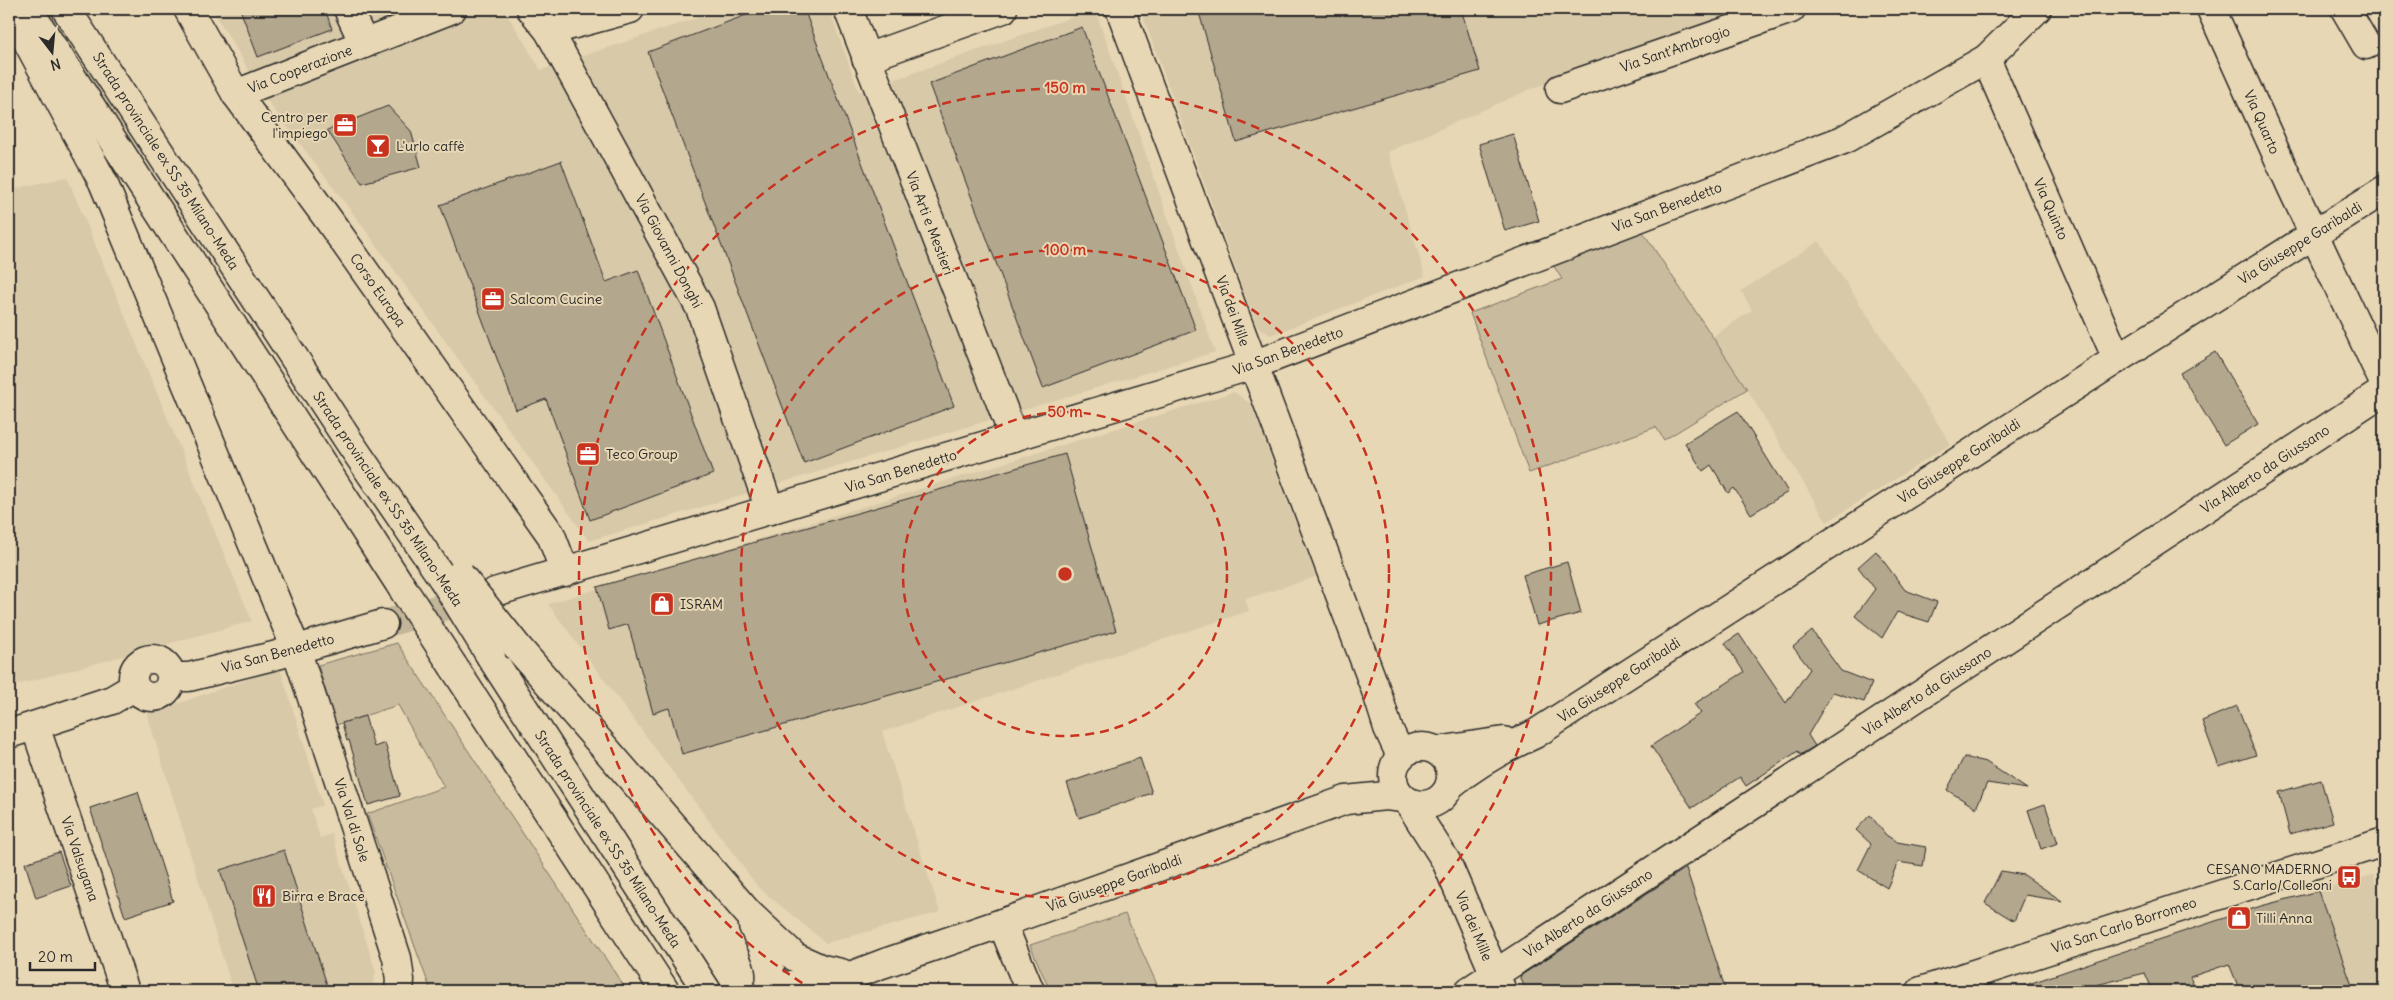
<svg xmlns="http://www.w3.org/2000/svg" width="2393" height="1000" font-family="Delius,sans-serif">
<style>
.built{fill:#d8c9a9}
.green{fill:#c9bb9e;stroke:#7a7364}
.building{fill:#b3a78e;stroke:#2b2b2b}
.lines{fill:none;stroke-linecap:round;stroke-linejoin:round}
.minor-tunnel{stroke:#c2b599;stroke-width:28;stroke-dasharray:28 14;stroke-linecap:butt}
.minor-casing{stroke:#2b2b2b;stroke-width:31}
.highway-casing{stroke:#2b2b2b;stroke-width:31}
.minor{stroke:#e8d7b4;stroke-width:28}
.highway{stroke:#e8d7b4;stroke-width:28}
.highway-bridge-casing{stroke:#2b2b2b;stroke-width:31;stroke-linecap:butt}
.highway-bridge{stroke:#e8d7b4;stroke-width:28}
.ring{fill:none;stroke:#c8321e;stroke-width:2.5;stroke-dasharray:9 6}
.labels{text-anchor:middle;stroke-width:4;stroke-linejoin:round;paint-order:stroke}
.street-label{font-size:14px;fill:#2b2b2b;stroke:#e8d7b4}
.poi-label{font-size:14px;fill:#2b2b2b;stroke:#e8d7b4;text-anchor:start}
.centre{fill:#c8321e;stroke:#e8d7b4;stroke-width:2.5}
.ring-label{font-size:15px;text-anchor:middle;font-weight:bold;fill:#c8321e;stroke:#e8d7b4;stroke-width:4;stroke-linejoin:round;paint-order:stroke}
</style>
<rect width="100%" height="100%" fill="#e8d7b4"/>
<filter id="ink" filterUnits="userSpaceOnUse"><feTurbulence type="fractalNoise" baseFrequency=".02" numOctaves="2"/><feDisplacementMap in="SourceGraphic" scale="10" xChannelSelector="R" yChannelSelector="G"/><feConvolveMatrix kernelMatrix="1 2 1 2 8 2 1 2 1" color-interpolation-filters="sRGB"/></filter>
<g filter="url(#ink)">
<g class="built">
<polygon points="212,9 504,9 541,70 723,9 829,9 859,92 1095,9 1215,352 589,541 361,224 266,99"/>
<polygon points="1140,9 1745,9 1531,89 1388,152 1425,276 1271,335 1257,327"/>
<polygon points="67,177 252,621 9,687 9,190"/>
<polygon points="1819,241 1951,444 1827,522 1747,389 1712,337 1752,310 1741,291"/>
<polygon points="1234,392 1251,404 1316,577 1245,599 1249,611 882,732 940,912 826,943 758,887 548,604"/>
<polygon points="280,668 323,805 311,809 320,838 332,834 376,972 370,991 233,991 147,714"/>
<polygon points="2373,875 2384,903 2384,991 2297,991 2263,906"/>
</g>
<g class="green">
<polygon points="1641,229 1747,389 1664,440 1656,427 1529,473 1470,313 1562,279 1553,265"/>
<polygon points="397,643 627,991 431,991 367,814 444,787 398,705 336,725 318,665"/>
<polygon points="1125,914 1160,991 1050,991 1030,945"/>
</g>
<g class="building">
<polygon points="240,9 325,9 332,29 258,57"/>
<polygon points="762,9 804,9 954,406 804,463 648,52"/>
<polygon points="1198,9 1461,9 1480,71 1236,142"/>
<polygon points="1082,27 1196,330 1043,388 929,84"/>
<polygon points="388,106 411,131 421,167 362,183 327,130"/>
<polygon points="1513,134 1539,221 1505,231 1479,144"/>
<polygon points="561,161 606,282 638,270 713,474 590,520 546,399 516,410 440,205"/>
<polygon points="2215,352 2258,424 2224,445 2180,373"/>
<polygon points="1738,411 1788,492 1751,514 1734,488 1728,493 1711,465 1703,471 1685,443"/>
<polygon points="1065,454 1116,631 682,754 669,708 653,713 628,624 609,630 597,587"/>
<polygon points="1876,551 1905,590 1937,602 1929,622 1897,612 1882,638 1855,616 1875,589 1858,567"/>
<polygon points="1567,562 1581,613 1537,625 1523,575"/>
<polygon points="1812,631 1841,671 1872,683 1864,702 1833,692 1808,735 1815,746 1800,755 1798,751 1746,786 1740,777 1692,808 1651,746 1701,713 1694,704 1744,672 1725,643 1739,634 1786,703 1810,669 1793,647"/>
<polygon points="2237,706 2256,755 2219,767 2202,721"/>
<polygon points="365,716 374,747 385,743 400,796 368,805 349,740 347,741 342,723"/>
<polygon points="1964,757 1986,762 2027,789 1987,783 1976,808 1947,790"/>
<polygon points="1140,758 1152,793 1079,818 1067,783"/>
<polygon points="2321,780 2333,822 2290,834 2279,792"/>
<polygon points="138,792 173,901 125,917 90,808"/>
<polygon points="2045,804 2058,843 2041,849 2028,810"/>
<polygon points="1870,815 1886,835 1897,842 1926,847 1923,866 1898,862 1887,888 1858,870 1871,844 1856,830"/>
<polygon points="284,850 309,929 329,991 259,991 220,870"/>
<polygon points="59,852 71,886 36,898 25,863"/>
<polygon points="1686,868 1726,991 1526,991 1520,976"/>
<polygon points="2001,871 2024,875 2062,901 2025,895 2014,921 1985,903"/>
<polygon points="2318,891 2354,991 2240,991 2229,964 2190,977 2196,991 2153,991 2145,973 2092,986 2094,991 2017,991 2017,988 2113,955 2261,906"/>
</g>
<g class="lines">
<polyline class="minor-tunnel" points="383,624 479,597"/>
<defs>
<g id="minor">
<polyline points="188,9 236,94 328,219 551,535 565,572"/>
<polyline points="348,9 364,44"/>
<polyline points="531,9 549,31 700,308 770,510"/>
<polyline points="848,9 1014,437"/>
<polyline points="1120,9 1378,696 1388,728 1401,756"/>
<polyline points="2211,9 2292,188 2384,383"/>
<polyline points="2345,9 2366,45"/>
<polyline points="549,31 630,9"/>
<polyline points="866,58 1003,9"/>
<polyline points="1986,59 2117,359"/>
<polyline points="1560,89 1791,9"/>
<polyline points="236,94 452,9"/>
<polyline points="495,592 1253,365 1843,140 1986,59 2037,9"/>
<polyline points="296,649 397,958 400,980 399,991"/>
<circle cx="152" cy="678" r="19"/>
<polyline points="172,677 189,677 277,655 383,624"/>
<polyline points="35,726 125,991"/>
<polyline points="9,734 112,700 134,687"/>
<circle cx="1422" cy="776" r="29"/>
<polyline points="1437,751 1504,741"/>
<path d="M 1450,785 C 1476,764 1504,748 1535,734 L 2117,359 L 2384,190"/>
<polyline points="1409,803 1446,861 1502,991"/>
<polyline points="1002,923 1030,991"/>
<polyline points="767,991 827,977"/>
<polyline points="810,991 882,964 1002,923 1346,800 1386,796 1403,798"/>
<polyline points="1469,991 2384,391"/>
<polyline points="1921,991 2384,842"/>
</g>
<g id="highway">
<polyline points="10,9 103,182 296,649"/>
<polyline points="28,9 401,586"/>
<polyline points="66,9 350,443 443,579"/>
<polyline points="519,649 748,913 795,957 822,969 841,973"/>
<polyline points="491,657 707,991"/>
<polyline points="453,666 665,991"/>
<path d="M 753,926 C 762,946 777,969 768,991"/>
</g>
</defs>
<use href="#minor" class="minor-casing"/>
<use href="#highway" class="highway-casing"/>
<use href="#minor" class="minor"/>
<use href="#highway" class="highway"/>
<defs>
<g id="highway-bridge">
<polyline points="460,575 519,649"/>
<polyline points="443,579 491,657"/>
<polyline points="401,586 453,666"/>
</g>
</defs>
<use href="#highway-bridge" class="highway-bridge-casing"/>
<use href="#highway-bridge" class="highway-bridge"/>
</g>
</g>
<g class="ring">
<circle cx="1065" cy="574" r="162"/>
<circle cx="1065" cy="574" r="324"/>
<path d="M815 991A486 486 0 1 1 1315 991"/>
</g>
<defs>
<symbol id="office-square" viewBox="-11 -11 22 22"><rect x="-9" y="-9" width="18" height="18" rx="4" fill="#c8321e" stroke="#e8d7b4"/><path d="M-6-3h4V-5.5h4V-3h4V5H-6ZM-1-4.5V-3h2v-1.5ZM-6 0V1H6V0Z" fill="#fff"/></symbol>
<symbol id="bar-square" viewBox="-11 -11 22 22"><rect x="-9" y="-9" width="18" height="18" rx="4" fill="#c8321e" stroke="#e8d7b4"/><path d="M-6-5H6L.8 .8V4.5H3.5V6h-7V4.5H-.8V.8Z" fill="#fff"/></symbol>
<symbol id="shop-square" viewBox="-11 -11 22 22"><rect x="-9" y="-9" width="18" height="18" rx="4" fill="#c8321e" stroke="#e8d7b4"/><path d="M-5-2.5h2.3a2.7 3.5 0 0 1 5.4 0H5L5.5 6h-11ZM-1.5-2.5h3a1.5 2.3 0 0 0-3 0Z" fill="#fff"/></symbol>
<symbol id="bus-square" viewBox="-11 -11 22 22"><rect x="-9" y="-9" width="18" height="18" rx="4" fill="#c8321e" stroke="#e8d7b4"/><path d="M-5-6H5V4H4V6H2V4H-2V6H-4V4H-5ZM-3.5-4V0h7V-4ZM-3.5 1.2v1.5H-2V1.2ZM2 1.2v1.5H3.5V1.2Z" fill="#fff"/></symbol>
<symbol id="restaurant-square" viewBox="-11 -11 22 22"><rect x="-9" y="-9" width="18" height="18" rx="4" fill="#c8321e" stroke="#e8d7b4"/><path d="M-5-6h1v4h1v-4h1v4h1v-4h1v5L-1.5 .5V6h-2V.5L-5-1ZM5-6V6H3V1.5H1.5Q1.5-4 5-6Z" fill="#fff"/></symbol>
</defs>
<g fill-rule="evenodd">
<use href="#office-square" x="331" y="111" width="28" height="28"/>
<use href="#bar-square" x="364" y="132" width="28" height="28"/>
<use href="#office-square" x="479" y="285" width="28" height="28"/>
<use href="#office-square" x="574" y="440" width="28" height="28"/>
<use href="#shop-square" x="648" y="590" width="28" height="28"/>
<use href="#bus-square" x="2335" y="863" width="28" height="28"/>
<use href="#restaurant-square" x="250" y="882" width="28" height="28"/>
<use href="#shop-square" x="2225" y="904" width="28" height="28"/>
</g>
<g class="labels">
<g class="street-label">
<text transform="translate(1675 49) rotate(-19)" y="5">Via Sant'Ambrogio</text>
<text transform="translate(300 69) rotate(-21)" y="5">Via Cooperazione</text>
<text transform="translate(2262 122) rotate(66)" y="5">Via Quarto</text>
<text transform="translate(166 161) rotate(57)" y="5">Strada provinciale ex SS 35 Milano-Meda</text>
<text transform="translate(1667 207) rotate(-21)" y="5">Via San Benedetto</text>
<text transform="translate(2051 209) rotate(66)" y="5">Via Quinto</text>
<text transform="translate(930 223) rotate(69)" y="5">Via Arti e Mestieri</text>
<text transform="translate(2300 243) rotate(-32)" y="5">Via Giuseppe Garibaldi</text>
<text transform="translate(669 251) rotate(62)" y="5">Via Giovanni Donghi</text>
<text transform="translate(378 290) rotate(55)" y="5">Corso Europa</text>
<text transform="translate(1233 311) rotate(70)" y="5">Via dei Mille</text>
<text transform="translate(1288 351) rotate(-20)" y="5">Via San Benedetto</text>
<text transform="translate(1959 461) rotate(-33)" y="5">Via Giuseppe Garibaldi</text>
<text transform="translate(2265 469) rotate(-33)" y="5">Via Alberto da Giussano</text>
<text transform="translate(901 471) rotate(-17)" y="5">Via San Benedetto</text>
<text transform="translate(388 499) rotate(56)" y="5">Strada provinciale ex SS 35 Milano-Meda</text>
<text transform="translate(278 653) rotate(-15)" y="5">Via San Benedetto</text>
<text transform="translate(1619 680) rotate(-33)" y="5">Via Giuseppe Garibaldi</text>
<text transform="translate(1927 691) rotate(-33)" y="5">Via Alberto da Giussano</text>
<text transform="translate(352 820) rotate(72)" y="5">Via Val di Sole</text>
<text transform="translate(608 839) rotate(57)" y="5">Strada provinciale ex SS 35 Milano-Meda</text>
<text transform="translate(80 859) rotate(71)" y="5">Via Valsugana</text>
<text transform="translate(1114 883) rotate(-20)" y="5">Via Giuseppe Garibaldi</text>
<text transform="translate(1588 913) rotate(-33)" y="5">Via Alberto da Giussano</text>
<text transform="translate(2124 925) rotate(-18)" y="5">Via San Carlo Borromeo</text>
<text transform="translate(1474 926) rotate(67)" y="5">Via dei Mille</text>
</g>
<g class="poi-label">
<text x="328" y="122" text-anchor="end">Centro per<tspan x="328" dy="16">l'impiego</tspan></text>
<text x="396" y="151">L'urlo caffè</text>
<text x="510" y="304">Salcom Cucine</text>
<text x="606" y="459">Teco Group</text>
<text x="680" y="609">ISRAM</text>
<text x="2332" y="874" text-anchor="end">CESANO MADERNO<tspan x="2332" dy="16">S.Carlo/Colleoni</tspan></text>
<text x="282" y="901">Birra e Brace</text>
<text x="2256" y="923">Tilli Anna</text>
</g>
</g>
<circle cx="1065" cy="574" r="8" class="centre"/>
<g class="ring-label">
<text x="1065" y="93">150 m</text>
<text x="1065" y="255">100 m</text>
<text x="1065" y="417">50 m</text>
</g>
<rect width="2393" height="1000" fill="none" stroke="#e8d7b4" stroke-width="30"/>
<rect x="15" y="15" width="2363" height="970" fill="none" stroke="#2b2b2b" stroke-width="2" filter="url(#ink)"/>
<g transform="translate(52 52) rotate(164)" stroke="#e8d7b4" stroke-width="4" paint-order="stroke">
<path d="M0-4L9 19L0 12L-9 19Z" fill="#2b2b2b"/>
<text y="-8" font-size="14" font-weight="bold" text-anchor="middle" fill="#2b2b2b">N</text>
</g>
<path d="M30 962v8h65v-8" fill="none" stroke="#2b2b2b" stroke-width="2.5"/>
<text x="38" y="962" font-size="15" fill="#2b2b2b" stroke="#e8d7b4" stroke-width="4" paint-order="stroke">20 m</text>
</svg>
